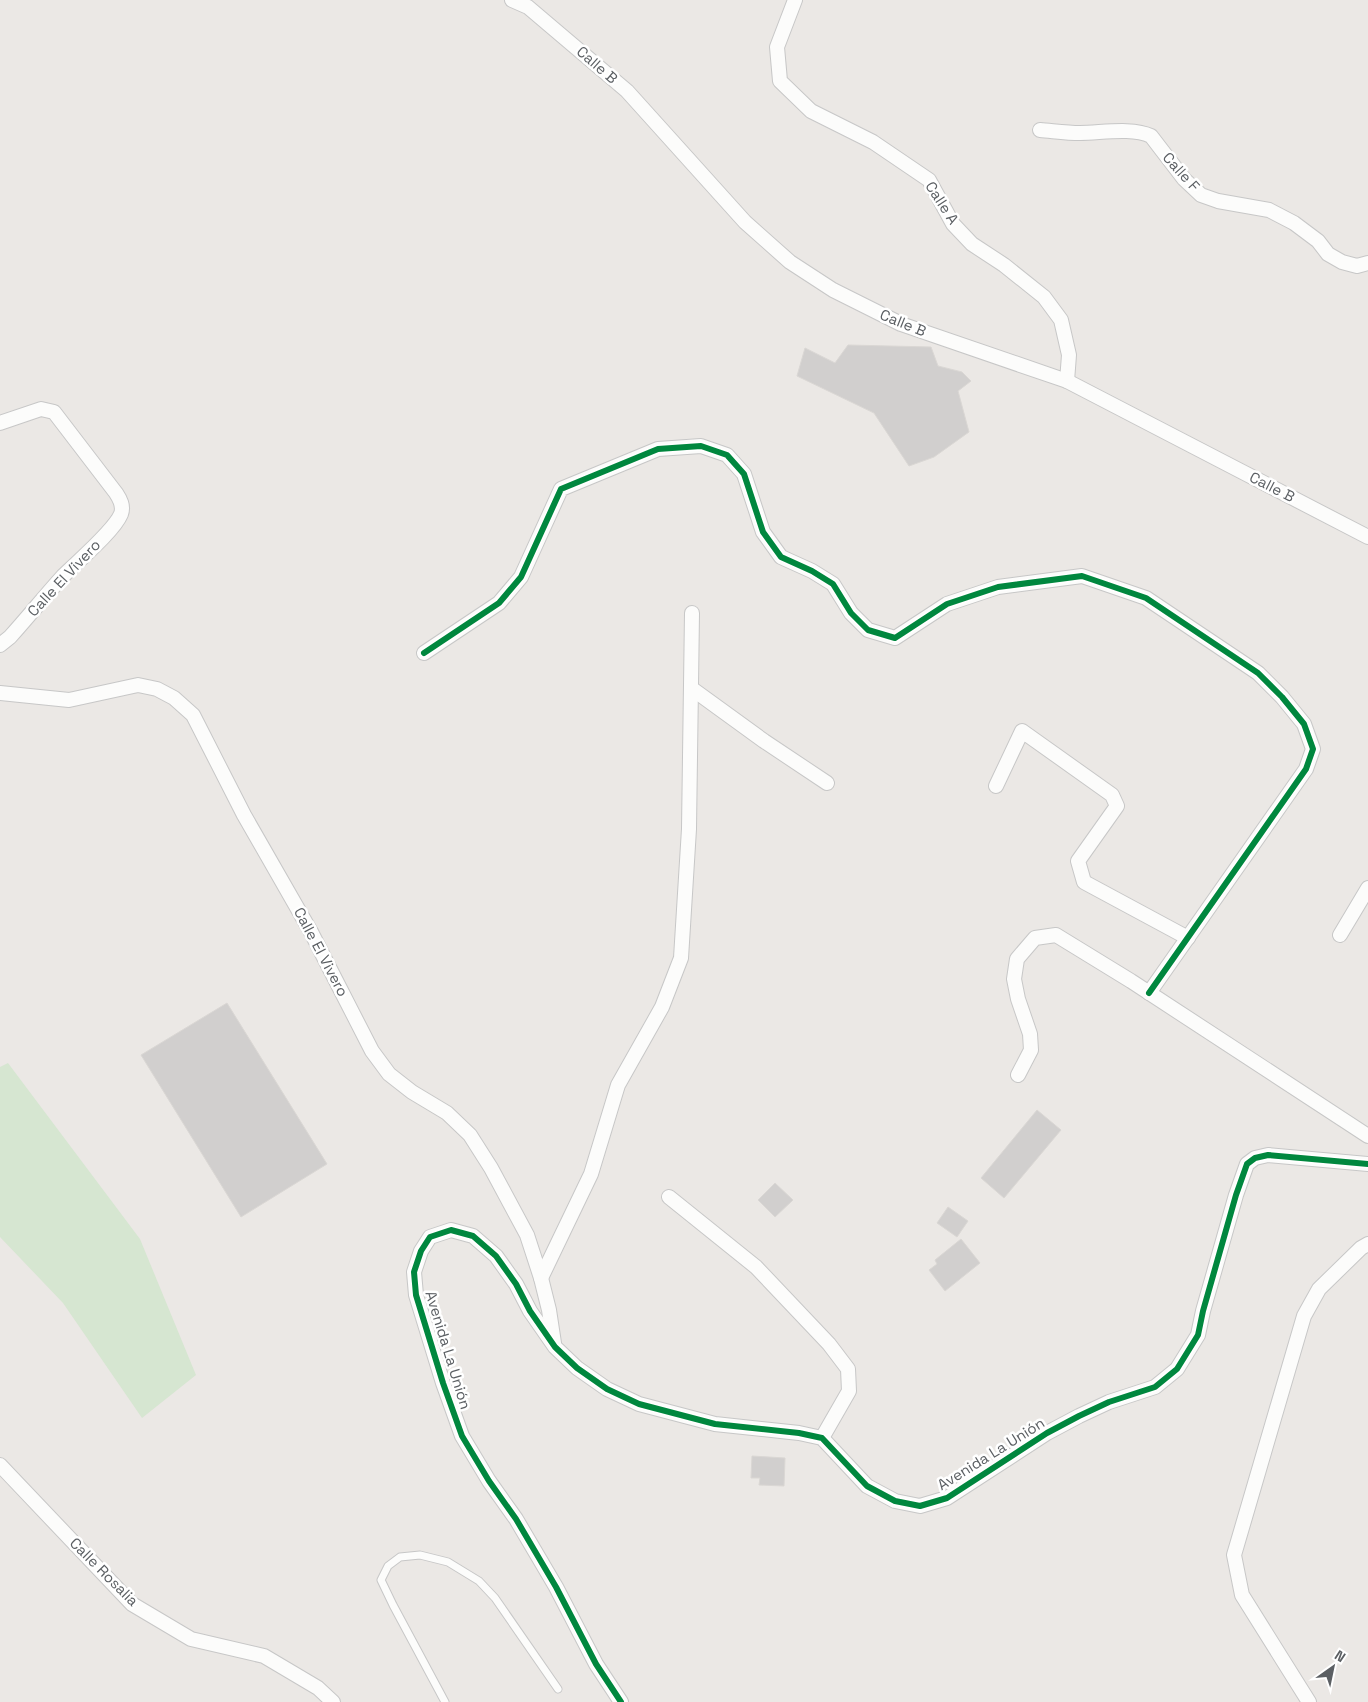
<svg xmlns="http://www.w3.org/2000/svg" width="1368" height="1702" font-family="'Space Grotesk',sans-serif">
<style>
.green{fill:#d6e6d1}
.building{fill:#d1cfce;stroke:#dad7d4}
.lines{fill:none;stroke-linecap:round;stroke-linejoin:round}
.service-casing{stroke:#c7c7c7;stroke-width:9}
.minor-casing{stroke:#c7c7c7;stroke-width:16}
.service{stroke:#fcfcfb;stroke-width:7}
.minor{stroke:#fcfcfb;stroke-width:14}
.cycleway-casing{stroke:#fff;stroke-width:9}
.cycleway{stroke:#00873e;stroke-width:6}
.labels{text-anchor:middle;stroke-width:5;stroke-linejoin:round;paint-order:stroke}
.street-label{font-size:15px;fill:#5b5f63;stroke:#fff}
</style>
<rect width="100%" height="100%" fill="#ebe8e5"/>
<polygon class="green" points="8,1063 140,1239 196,1375 142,1418 63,1303 0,1237 0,1067"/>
<g class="building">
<polygon points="848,345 931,347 938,366 962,372 971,381 958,391 969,432 934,457 909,466 874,413 797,376 805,348 835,363"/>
<polygon points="227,1003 327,1164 241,1217 141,1055"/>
<polygon points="1037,1110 1061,1130 1004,1198 981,1178"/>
<polygon points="775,1183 793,1200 775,1217 758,1200"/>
<polygon points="948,1207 968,1221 957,1237 937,1223"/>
<polygon points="961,1239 980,1263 945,1291 929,1270 937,1264 935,1260"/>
<polygon points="752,1456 785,1458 784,1486 759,1485 760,1478 751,1478"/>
</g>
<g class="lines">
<defs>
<polyline id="service" points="445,1702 393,1605 381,1580 388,1566 400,1557 420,1555 448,1562 479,1581 495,1598 558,1689"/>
<g id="minor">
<polyline points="512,0 528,7 627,91 745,222 790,262 833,290 901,324 1067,381 1368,537"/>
<polyline points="795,0 777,47 780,81 811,111 873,142 929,180 953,224 972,244 1004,265 1044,297 1061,320 1069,355 1067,381"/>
<path d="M 1040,130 C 1053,131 1067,133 1080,133 C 1101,133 1132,127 1151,136 L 1184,179 L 1201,195 L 1218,201 L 1269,210 L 1294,223 L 1318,241 L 1328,254 L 1342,262 L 1357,266 L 1368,263"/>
<path d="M 0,423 L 41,409 L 54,412 L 116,493 C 120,499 124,506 121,514 C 114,531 77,562 63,576 C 45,596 28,617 10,637 L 0,645"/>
<polyline points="424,653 499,603 521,577 561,489 658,449 701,446 727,455 744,474 763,532 781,557 812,571 833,584 851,613 868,630 895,638 947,604 998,587 1082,576 1146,598 1258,673 1282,697 1304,724 1313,749 1306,769 1149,993"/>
<polyline points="691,688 764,741 827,783"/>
<polyline points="0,693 69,700 138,685 157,689 174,698 193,715 244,815 311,932 372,1051 389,1074 412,1092 447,1113 470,1135 491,1168 527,1235 541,1278 549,1310 554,1343"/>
<polyline points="996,786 1022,731 1112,795 1117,806 1078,861 1084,882 1188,938"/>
<polyline points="1340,935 1368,888"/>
<polyline points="1018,1075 1031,1050 1030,1034 1018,999 1014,979 1017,959 1035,938 1056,935 1131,981 1368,1136"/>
<polyline points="669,1197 756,1267 829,1344 848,1369 849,1391 822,1438"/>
<polyline points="541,1278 591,1174 618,1085 662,1007 681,958 689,829 692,613"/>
<polyline points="0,1465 132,1604 191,1639 264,1656 318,1688 333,1702"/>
<polyline points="621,1702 596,1664 556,1587 516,1519 489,1481 462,1436 443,1383 416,1295 414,1272 421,1251 430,1237 451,1230 473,1236 496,1256 516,1284 530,1311 555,1347 577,1368 607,1389 639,1404 715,1424 799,1433 822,1438 867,1486 895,1501 920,1506 947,1498 1047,1433 1079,1416 1109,1402 1155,1387 1177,1369 1198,1335 1203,1311 1236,1195 1247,1164 1255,1158 1268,1155 1368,1164"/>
<polyline points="1309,1702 1242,1595 1234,1555 1304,1316 1319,1289 1361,1248 1368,1244"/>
</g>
</defs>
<use href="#service" class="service-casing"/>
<use href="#minor" class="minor-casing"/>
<use href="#service" class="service"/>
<use href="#minor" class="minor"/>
<defs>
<g id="cycleway">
<polyline points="424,653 499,603 521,577 561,489 658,449 701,446 727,455 744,474 763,532 781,557 812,571 833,584 851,613 868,630 895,638 947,604 998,587 1082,576 1146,598 1258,673 1282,697 1304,724 1313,749 1306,769 1149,993"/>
<polyline points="621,1702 596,1664 556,1587 516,1519 489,1481 462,1436 443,1383 416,1295 414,1272 421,1251 430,1237 451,1230 473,1236 496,1256 516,1284 530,1311 555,1347 577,1368 607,1389 639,1404 715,1424 799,1433 822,1438 867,1486 895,1501 920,1506 947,1498 1047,1433 1079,1416 1109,1402 1155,1387 1177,1369 1198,1335 1203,1311 1236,1195 1247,1164 1255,1158 1268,1155 1368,1164"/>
</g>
</defs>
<use href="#cycleway" class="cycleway-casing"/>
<use href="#cycleway" class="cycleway"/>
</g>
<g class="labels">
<g class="street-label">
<text transform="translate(597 65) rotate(41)" y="5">Calle B</text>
<text transform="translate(1181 172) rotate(48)" y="5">Calle F</text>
<text transform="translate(942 203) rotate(57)" y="5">Calle A</text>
<text transform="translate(903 323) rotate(22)" y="5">Calle B</text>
<text transform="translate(1272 487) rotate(27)" y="5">Calle B</text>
<text transform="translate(64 578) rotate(-47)" y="5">Calle El Vivero</text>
<text transform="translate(321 952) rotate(62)" y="5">Calle El Vivero</text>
<text transform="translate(448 1350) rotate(73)" y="5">Avenida La Unión</text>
<text transform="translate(991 1454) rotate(-32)" y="5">Avenida La Unión</text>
<text transform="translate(104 1572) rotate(45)" y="5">Calle Rosalia</text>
</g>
</g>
<g transform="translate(1333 1667) rotate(33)" stroke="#ffffff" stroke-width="4" paint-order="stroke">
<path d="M0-4L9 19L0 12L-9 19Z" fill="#5b5f63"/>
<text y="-8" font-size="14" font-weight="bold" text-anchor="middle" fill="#5b5f63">N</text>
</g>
</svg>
